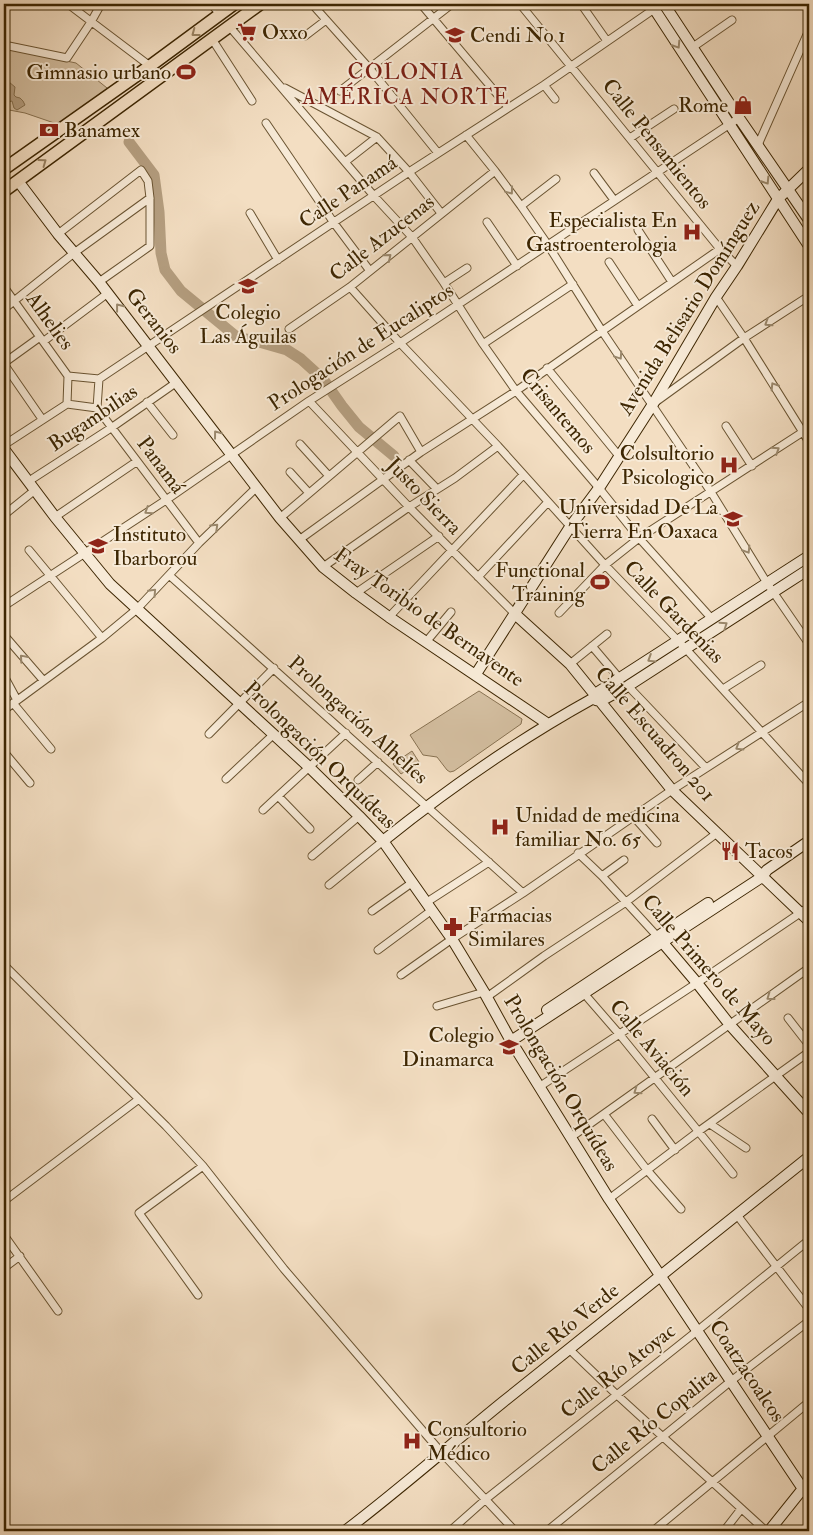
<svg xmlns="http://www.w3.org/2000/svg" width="813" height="1535" font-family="'IM FELL Double Pica',serif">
  <rect width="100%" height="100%" fill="#f3dec2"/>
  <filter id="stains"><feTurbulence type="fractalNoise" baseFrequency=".004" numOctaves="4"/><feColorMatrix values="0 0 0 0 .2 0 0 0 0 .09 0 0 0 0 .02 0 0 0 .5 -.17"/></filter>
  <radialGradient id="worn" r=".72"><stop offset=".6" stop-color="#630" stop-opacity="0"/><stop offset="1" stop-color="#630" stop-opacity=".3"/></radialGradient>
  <path fill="#d4bfa1" stroke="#887252" d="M4,48L76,63L112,92L63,126L25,113L4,109Z
    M479,691L522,719L521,724L454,771L450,772L447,770L437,757L423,755L410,735Z
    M412,751L419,762L401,774L393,764Z"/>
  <path fill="#b59f81" stroke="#856f4e" d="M6,81L9,82L15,87L14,95L16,97L20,98L23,101L25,105L17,110L14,108L12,101L4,103V83Z"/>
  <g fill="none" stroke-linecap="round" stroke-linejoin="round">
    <path stroke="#b59f81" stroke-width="11" d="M129,142L154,175L159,212L161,253L165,270L181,291L238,338L252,340L287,350L301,359L323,379L342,406L359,427L394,456"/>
    <g stroke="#6a5432" stroke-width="9">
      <path id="street" d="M68,4L150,66
        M124,4L125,5
        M211,4L220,14
        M312,4L370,69L438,153
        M421,4L508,107
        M520,4L720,249L737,266
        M581,4L607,41
        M4,7L6,4
        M229,26L374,196L412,237L444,283L483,344L516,391L599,488L639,538L712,619
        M305,36L326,20
        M212,39L252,101
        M4,45L67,58L91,22L101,4
        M693,47L732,20
        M544,85L555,99
        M285,88L377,137L409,172L441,213
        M340,91L452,4
        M266,123L334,223L370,271
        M466,135L495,171
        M630,138L674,109
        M758,145L809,30
        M345,162L377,137
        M594,173L614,200
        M521,206L556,179
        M250,213L278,260
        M487,222L517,266
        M638,230L672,282
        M58,234L141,170L148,181L150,198V246L99,282
        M609,262L638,306
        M444,283L467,268
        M4,287L68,376
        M350,287L400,343L498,446L605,565L686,649L809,784
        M716,297L744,338L809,442
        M4,309L74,253L150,198
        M289,329L350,287L495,171L521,206L548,245L602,331L711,492L767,583L809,644
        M44,341L108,293
        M483,344L573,284
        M4,363L40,337
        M4,364L42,419
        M547,368L619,456
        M99,379L409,172L544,85L657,7
        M309,401L409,507L515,614
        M657,401L744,338L809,296
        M147,402L173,435
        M67,404L68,376L99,379
        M97,408L199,543
        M726,426L752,466
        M300,444L329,476
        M4,445L67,404L97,408L99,379
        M409,460L437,489
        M290,472L309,493
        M29,481L111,428L177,382
        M4,515L35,490
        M55,517L136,462
        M280,518L400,416L421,452
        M299,540L421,452L516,391L720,249
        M29,550L102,638
        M323,567L409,507L455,478L498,446
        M169,575L523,893
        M478,577L548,502
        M356,593L439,536
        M4,606L166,500L309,401L400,343L739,118
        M559,613L605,565L639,538L809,428
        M389,617L523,475
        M4,635L43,680
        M426,642L451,612
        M592,646L620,679
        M570,664L607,634
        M4,676L17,700
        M628,686L706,768
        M723,689L761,665
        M13,703L51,749
        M4,710L102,638L137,609L199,543L257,487
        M209,734L274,668
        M4,752L30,783
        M226,779L274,734
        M358,780L378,762
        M263,810L278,796
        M633,816L657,843
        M310,829L278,796L346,733
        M578,853L602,876L657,936
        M312,856L359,816
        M602,876L624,860
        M329,885L383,841
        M427,902L489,862
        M372,911L413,882
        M378,950L432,910
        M4,965L166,1126L203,1166L284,1269L441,1452L515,1531
        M401,975L452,939L523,893L672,790L809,702
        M581,990L620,1035L733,1174
        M487,997L544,956L626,902L717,833
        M437,1006L484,992
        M788,1018L809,1045
        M539,1087L697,983L809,907
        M604,1114L647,1170L681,1209
        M652,1119L675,1150
        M710,1124L746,1148
        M570,1138L809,968
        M609,1199L699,1131L809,1052
        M4,1201L139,1099
        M737,1215L809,1309
        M4,1235L58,1311
        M4,1268L20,1256
        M198,1295L139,1213L203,1166
        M569,1349L617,1395L766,1531
        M450,1531L486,1499L697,1331L809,1240
        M547,1531L731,1381L809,1321
        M653,1531L809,1402
        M724,1531L741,1509"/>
    </g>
    <g stroke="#3d2602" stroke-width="12">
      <path id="secondary" d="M651,4L809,246
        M664,4L739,118L809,220
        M18,181L58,234L99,282L280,518L323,567L356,593L389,617L548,724
        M4,449L55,517L110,584L309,767L359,816L383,841L452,939L484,992L511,1041L609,1199L803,1489L809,1496
        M515,614L570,664L672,790L809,921
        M476,674L570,527L599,488L653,404L716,297L737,266L778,199L809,169
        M596,700L601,701L628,686L809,569
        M383,841C449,788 518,740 592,699L595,694L809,556
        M658,937L697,983L730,1025L809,1113
        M547,1010L708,903
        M511,1041L762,877L767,870L809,841
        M345,1531C399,1490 450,1445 503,1402C605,1320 707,1239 809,1157
        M769,1531L809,1481"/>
    </g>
    <g stroke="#3d2602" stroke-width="14">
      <path id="primary" d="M4,169L150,66L234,4
        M4,191L260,4"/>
    </g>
    <use href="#street" stroke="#f7ead7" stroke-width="7"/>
    <use href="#secondary" stroke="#f7ead7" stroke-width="10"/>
    <use href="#primary" stroke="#f3dec2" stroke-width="11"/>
  </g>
  <defs><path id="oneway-chevron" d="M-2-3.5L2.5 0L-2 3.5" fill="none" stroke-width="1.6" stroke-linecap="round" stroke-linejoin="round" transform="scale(1.25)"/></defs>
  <g stroke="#988262">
    <use href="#oneway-chevron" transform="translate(195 33) rotate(143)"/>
    <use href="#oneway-chevron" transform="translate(43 162) rotate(-36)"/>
  </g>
  <g stroke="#9a886c">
    <use href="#oneway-chevron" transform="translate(677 45) rotate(57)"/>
    <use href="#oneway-chevron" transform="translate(766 181) rotate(57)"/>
    <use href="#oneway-chevron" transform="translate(510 191) rotate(53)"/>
    <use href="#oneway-chevron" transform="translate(388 257) rotate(-39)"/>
    <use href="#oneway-chevron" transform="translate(119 307) rotate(-128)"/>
    <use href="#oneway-chevron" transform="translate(768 323) rotate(147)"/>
    <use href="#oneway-chevron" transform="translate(619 356) rotate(56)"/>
    <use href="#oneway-chevron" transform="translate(774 386) rotate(-122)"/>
    <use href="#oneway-chevron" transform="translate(217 434) rotate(-127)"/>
    <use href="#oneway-chevron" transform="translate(776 450) rotate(-33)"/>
    <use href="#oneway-chevron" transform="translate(148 511) rotate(147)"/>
    <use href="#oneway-chevron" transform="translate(215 527) rotate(-44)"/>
    <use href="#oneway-chevron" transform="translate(747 550) rotate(58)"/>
    <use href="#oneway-chevron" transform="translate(153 592) rotate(-47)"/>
    <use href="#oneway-chevron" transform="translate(724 625) rotate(-34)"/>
    <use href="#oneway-chevron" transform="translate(23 658) rotate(-131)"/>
    <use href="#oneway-chevron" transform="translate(651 659) rotate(148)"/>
    <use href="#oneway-chevron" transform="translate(739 747) rotate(148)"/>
    <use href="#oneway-chevron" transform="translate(770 997) rotate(144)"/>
    <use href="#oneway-chevron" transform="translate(637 1091) rotate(145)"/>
  </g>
  <defs>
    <g id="supermarket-bare" transform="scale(1.5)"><path d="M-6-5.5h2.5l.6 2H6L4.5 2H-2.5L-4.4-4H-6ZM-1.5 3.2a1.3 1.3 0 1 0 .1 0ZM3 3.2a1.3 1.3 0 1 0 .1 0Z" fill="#8f2418" stroke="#f7ead7" stroke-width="2.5" paint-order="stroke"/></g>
    <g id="school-bare" transform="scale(1.5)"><path d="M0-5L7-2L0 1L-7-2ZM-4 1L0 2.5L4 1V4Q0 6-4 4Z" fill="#8f2418" stroke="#f7ead7" stroke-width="2.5" paint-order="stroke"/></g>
    <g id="stadium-bare" transform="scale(1.5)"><path d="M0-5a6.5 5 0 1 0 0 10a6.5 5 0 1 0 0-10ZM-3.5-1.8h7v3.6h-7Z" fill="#8f2418" stroke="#f7ead7" stroke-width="2.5" paint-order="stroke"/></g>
    <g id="shop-bare" transform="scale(1.5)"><path d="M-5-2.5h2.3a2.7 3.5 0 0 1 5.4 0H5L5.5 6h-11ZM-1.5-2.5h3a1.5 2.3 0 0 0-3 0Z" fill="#8f2418" stroke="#f7ead7" stroke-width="2.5" paint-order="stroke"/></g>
    <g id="bank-bare" transform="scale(1.5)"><path d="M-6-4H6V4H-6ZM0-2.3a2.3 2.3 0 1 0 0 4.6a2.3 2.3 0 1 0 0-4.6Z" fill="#8f2418" stroke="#f7ead7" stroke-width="2.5" paint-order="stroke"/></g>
    <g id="hospital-bare" transform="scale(1.5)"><path d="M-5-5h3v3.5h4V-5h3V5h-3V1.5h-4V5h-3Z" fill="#8f2418" stroke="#f7ead7" stroke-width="2.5" paint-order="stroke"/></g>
    <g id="university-bare" transform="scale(1.5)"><path d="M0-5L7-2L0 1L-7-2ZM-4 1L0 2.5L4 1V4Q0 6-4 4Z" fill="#8f2418" stroke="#f7ead7" stroke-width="2.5" paint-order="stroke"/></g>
    <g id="restaurant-bare" transform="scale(1.5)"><path d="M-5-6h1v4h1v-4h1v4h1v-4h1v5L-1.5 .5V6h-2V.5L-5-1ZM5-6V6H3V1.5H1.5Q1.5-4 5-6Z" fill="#8f2418" stroke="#f7ead7" stroke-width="2.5" paint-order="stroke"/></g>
    <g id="pharmacy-bare" transform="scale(1.5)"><path d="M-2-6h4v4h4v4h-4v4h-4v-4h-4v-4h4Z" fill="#8f2418" stroke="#f7ead7" stroke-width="2.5" paint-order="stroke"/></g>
  </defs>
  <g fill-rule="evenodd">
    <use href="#supermarket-bare" x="247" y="32"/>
    <use href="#school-bare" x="455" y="35"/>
    <use href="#stadium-bare" x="186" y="72"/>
    <use href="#shop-bare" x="743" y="105"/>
    <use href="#bank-bare" x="49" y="130"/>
    <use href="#hospital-bare" x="692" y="232"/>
    <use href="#school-bare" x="248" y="286"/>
    <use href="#hospital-bare" x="729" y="465"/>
    <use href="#university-bare" x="733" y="519"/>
    <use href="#university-bare" x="98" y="546"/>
    <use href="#stadium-bare" x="600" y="582"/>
    <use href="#hospital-bare" x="500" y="827"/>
    <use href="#restaurant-bare" x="730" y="851"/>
    <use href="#pharmacy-bare" x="453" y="927"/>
    <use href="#school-bare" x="509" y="1047"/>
    <use href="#hospital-bare" x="412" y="1441"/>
  </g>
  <g text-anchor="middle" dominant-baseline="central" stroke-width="4" stroke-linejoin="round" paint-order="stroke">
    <g font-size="21" fill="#3d2602" stroke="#f7ead7" text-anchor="start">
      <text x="262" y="32">Oxxo</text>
      <text x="470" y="35">Cendi No 1</text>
      <text x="171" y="72" text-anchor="end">Gimnasio urbano</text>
      <text x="728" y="105" text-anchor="end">Rome</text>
      <text x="64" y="130">Banamex</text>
      <text x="677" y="220" text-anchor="end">Especialista En<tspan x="677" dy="24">Gastroenterologia</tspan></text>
      <text x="248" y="312" text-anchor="middle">Colegio<tspan x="248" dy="24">Las Águilas</tspan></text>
      <text x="714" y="453" text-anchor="end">Colsultorio<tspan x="714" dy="24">Psicologico</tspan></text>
      <text x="718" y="507" text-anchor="end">Universidad De La<tspan x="718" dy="24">Tierra En Oaxaca</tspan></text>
      <text x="113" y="534">Instituto<tspan x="113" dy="24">Ibarborou</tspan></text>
      <text x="585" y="570" text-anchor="end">Functional<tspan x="585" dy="24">Training</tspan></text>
      <text x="515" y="815">Unidad de medicina<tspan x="515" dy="24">familiar No. 65</tspan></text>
      <text x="745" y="851">Tacos</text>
      <text x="468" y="915">Farmacias<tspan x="468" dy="24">Similares</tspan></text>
      <text x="494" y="1035" text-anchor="end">Colegio<tspan x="494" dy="24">Dinamarca</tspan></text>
      <text x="427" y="1429">Consultorio<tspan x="427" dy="24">Médico</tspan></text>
    </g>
    <g font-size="21" fill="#3d2602" stroke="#f7ead7">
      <text transform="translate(657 144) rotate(51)">Calle Pensamientos</text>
      <text transform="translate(348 192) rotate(-34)">Calle Panamá</text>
      <text transform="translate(382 238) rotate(-38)">Calle Azucenas</text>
      <text transform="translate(689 308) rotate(-58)">Avenida Belisario Domínguez</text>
      <text transform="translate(50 321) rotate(54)">Alhelies</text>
      <text transform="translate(154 321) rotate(52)">Geranios</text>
      <text transform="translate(361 347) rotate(-33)">Prologación de Eucaliptos</text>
      <text transform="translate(558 411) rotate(50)">Crisantemos</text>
      <text transform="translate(93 418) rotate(-34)">Bugambilias</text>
      <text transform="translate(161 465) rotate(53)">Panamá</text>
      <text transform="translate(424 496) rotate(46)">Justo Sierra</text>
      <text transform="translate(674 612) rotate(46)">Calle Gardenias</text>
      <text transform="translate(429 617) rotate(35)">Fray Toribio de Bernavente</text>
      <text transform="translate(358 720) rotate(42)">Prolongación Alhelíes</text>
      <text transform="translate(655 734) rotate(49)">Calle Escuadron 201</text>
      <text transform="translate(320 755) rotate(44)">Prolongación Orquídeas</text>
      <text transform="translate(709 970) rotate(49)">Calle Primero de Mayo</text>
      <text transform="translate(652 1048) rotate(50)">Calle Aviación</text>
      <text transform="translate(561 1083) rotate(59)">Prolongación Orquídeas</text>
      <text transform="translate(565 1329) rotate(-39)">Calle Río Verde</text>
      <text transform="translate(618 1371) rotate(-38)">Calle Río Atoyac</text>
      <text transform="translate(747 1371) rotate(56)">Coatzacoalcos</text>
      <text transform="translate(654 1421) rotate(-39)">Calle Río Copalita</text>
    </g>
    <g font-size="22" letter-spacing="1" fill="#7a1f14" stroke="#f7ead7">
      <text x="406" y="72">COLONIA<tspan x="406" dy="25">AMÉRICA NORTE</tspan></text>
    </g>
  </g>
  <rect width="813" height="1535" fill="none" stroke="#f3dec2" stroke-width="20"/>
  <rect x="5" y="5" width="803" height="1525" fill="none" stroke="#3d2602" stroke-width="2.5"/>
  <rect x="10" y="10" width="793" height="1515" fill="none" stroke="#3d2602"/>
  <rect width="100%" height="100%" filter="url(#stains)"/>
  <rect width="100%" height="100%" fill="url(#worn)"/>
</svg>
